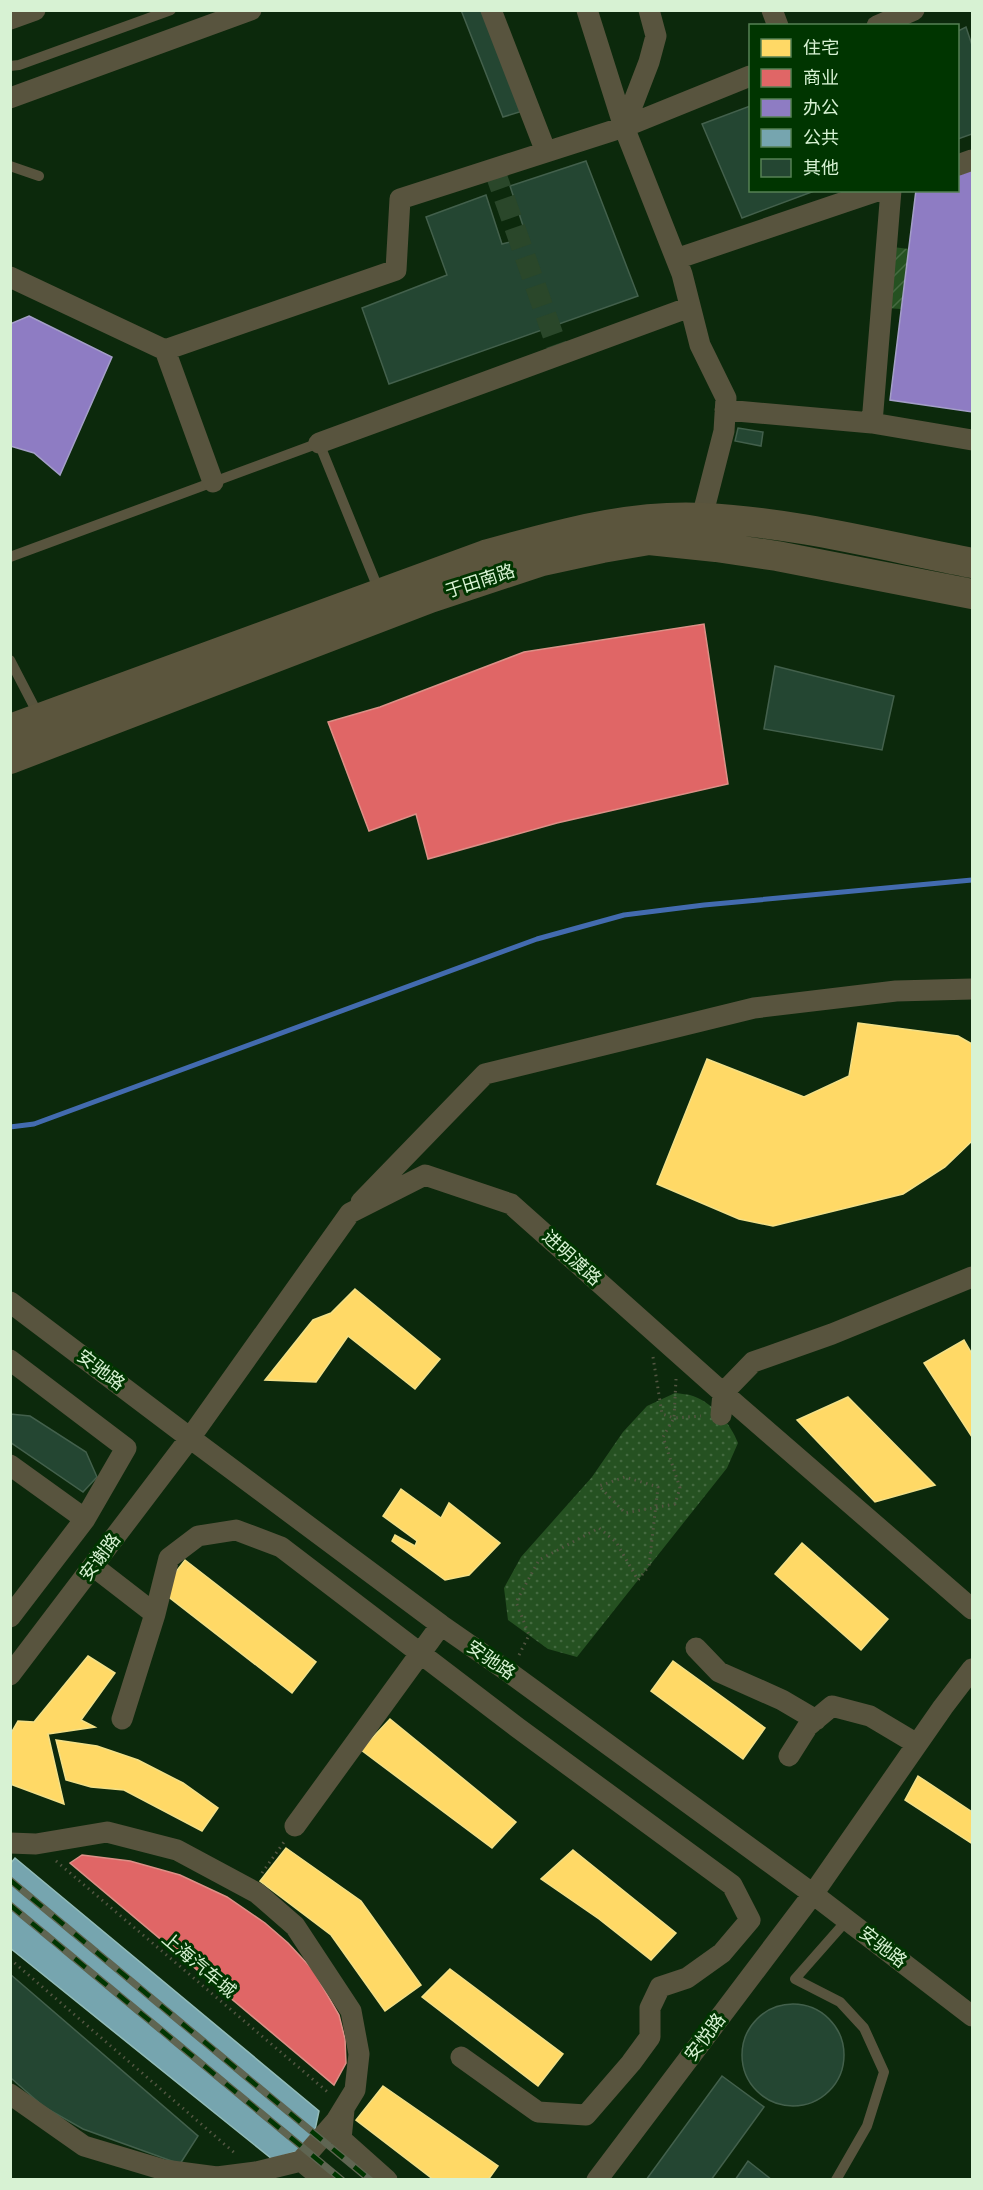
<svg xmlns="http://www.w3.org/2000/svg" width="983" height="2190" font-family="'Zilla Slab','Noto Sans SC',serif">
  <defs>
    <pattern id="park-dots" width="8" height="8" patternUnits="userSpaceOnUse" patternTransform="scale(1.5)"><rect width="8" height="8" fill="#255121"/><path d="M2 2h.1M6 6h.1" fill="none" stroke="#446a40" stroke-width="1.8" stroke-linecap="round"/></pattern>
    <pattern id="garden-furrows" width="10" height="10" patternUnits="userSpaceOnUse" patternTransform="scale(1.5)"><rect width="10" height="10" fill="#255121"/><path d="M-1 1l2-2M0 10L10 0M9 11l2-2" fill="none" stroke="#446a40"/></pattern>
  </defs>
  <rect width="100%" height="100%" fill="#0c290c"/>
  <path fill="url(#park-dots)" d="M675,1393C681,1394 688,1394 693,1396C713,1403 731,1424 738,1443L727,1468L577,1657L548,1649L508,1620L504,1588L521,1557L592,1477L623,1432L647,1406Z"/>
  <path fill="url(#garden-furrows)" d="M893,247L909,249L901,309L886,308Z"/>
  <path fill="#ffd966" stroke="#f3e087" stroke-width="1.5" d="M858,1023L958,1036L972,1044V1141L945,1167L903,1194L773,1226L739,1219L657,1184L707,1059L804,1097L849,1076Z
    M355,1289L440,1359L415,1389L348,1336L316,1382L265,1380L313,1320L331,1313Z
    M964,1340L972,1354V1437L924,1363Z
    M848,1397L935,1485L875,1502L797,1420Z
    M401,1489L441,1518L449,1503L500,1543L469,1575L445,1580L392,1541L395,1535L415,1546L417,1541L383,1516Z
    M802,1543L888,1619L861,1650L775,1574Z
    M185,1560L316,1662L292,1693L161,1591Z
    M88,1656L115,1673L81,1720L95,1727L48,1734L64,1804L10,1784V1735L18,1721L34,1722Z
    M673,1661L765,1728L743,1759L651,1691Z
    M390,1719L516,1822L492,1848L361,1750Z
    M56,1740L97,1746L138,1760L183,1783L218,1808L202,1831L124,1790L91,1787L66,1780Z
    M918,1776L972,1812L971,1843L905,1800Z
    M286,1848L361,1901L421,1985L385,2011L331,1935L260,1881Z
    M573,1850L676,1933L651,1960L599,1919L541,1879Z
    M450,1969L563,2054L538,2086L422,1997Z
    M383,2086L498,2166L488,2180H434L356,2120Z"/>
  <path fill="#e06666" stroke="#dd9087" stroke-width="1.5" d="M704,624L728,784L557,823L428,859L416,814L369,831L328,722L380,707L524,652Z
    M82,1855L130,1861L180,1875L227,1897L265,1923L288,1943L313,1970L339,2015L345,2039L346,2063L334,2085L70,1863Z"/>
  <path fill="#8e7cc3" stroke="#a49fc8" stroke-width="1.5" d="M972,170V412L890,400L916,190H958V175Z
    M29,316L112,357L60,475L34,453L10,446V324Z"/>
  <path fill="#76a5af" stroke="#93bcba" stroke-width="1.5" d="M15,1858L319,2111L315,2130L298,2151L272,2159L10,1948V1864Z"/>
  <g fill="none" stroke-linecap="round" stroke-linejoin="round">
    <path stroke="#436baf" stroke-width="5" d="M10,1127L34,1124L537,939L624,915L704,905L972,880"/>
  </g>
  <path fill="#244632" stroke="#43604c" stroke-width="1.5" d="M461,10H491L529,109L503,117Z
    M966,27L972,45V134L958,139V31Z
    M750,106V190H817L742,218L702,124Z
    M586,161L638,296L389,384L362,308L447,275L426,217L486,195L502,244L527,238L510,186Z
    M738,428L763,432L761,446L735,441Z
    M775,666L894,696L882,750L764,729Z
    M10,1414L30,1416L86,1452L97,1477L83,1492L10,1442Z
    M10,1974L198,2136L180,2164L83,2129L44,2107L12,2079L10,2077Z
    M742 2055a51 51 0 1 1 102 0a51 51 0 1 1-102 0Z
    M722,2076L764,2107L711,2180H646Z
    M748,2161L772,2180H735Z"/>
  <g fill="none" stroke-linecap="round" stroke-linejoin="round">
    <path stroke="#2a472a" stroke-width="21" stroke-dasharray="21 10" stroke-linecap="butt" d="M494,169L560,355"/>
    <path stroke="#535642" stroke-width="3" stroke-dasharray="1.5 4.5" stroke-linecap="butt" d="M653,1357L662,1414L674,1418L676,1379
      M519,1655L529,1635L516,1602L539,1560L599,1528L616,1542L638,1580L649,1566L658,1487L625,1477L599,1486L625,1513L675,1504L680,1488L663,1437L674,1418L701,1416
      M56,1861L330,2094
      M262,1873L284,1842
      M10,1959L237,2155"/>
    <path stroke="#58543e" stroke-width="10" d="M10,66L19,65L171,10
      M10,166L39,176
      M10,557L319,443L380,593
      M10,660L39,716
      M836,2180L867,2126L884,2072L864,2028L840,2002L795,1979L847,1920"/>
    <path stroke="#58543e" stroke-width="21" d="M491,10L546,152
      M587,10L624,127
      M772,10L778,26
      M10,19L35,10
      M877,26L914,10
      M10,98L251,10
      M624,127L750,76
      M624,127L649,62L656,36L649,10
      M958,165L972,160
      M676,259L880,190
      M10,277L165,350L213,482
      M165,350L396,270L400,199L624,127L682,274L700,345L726,398L724,431L702,517
      M725,410L872,423L891,190
      M872,423L972,440
      M319,443L690,307
      M361,1202L485,1074L754,1008L896,991L972,989
      M10,1302L190,1438L441,1625L510,1673L813,1894L972,2016
      M10,1360L126,1448L85,1519
      M721,1415L723,1393L753,1362L832,1334L972,1277
      M10,1465L85,1519L10,1617
      M93,1566L155,1614
      M696,1648L719,1672L782,1700L816,1720
      M10,1675L190,1438L350,1213L425,1175L511,1204L723,1393L972,1609
      M122,1719L155,1614L169,1558L198,1536L236,1530L281,1547L518,1728L732,1885L750,1920L722,1953L687,1978L660,1987L650,2008V2037L631,2063L586,2115L538,2112L461,2057
      M789,1756L808,1726L832,1706L870,1716L917,1744
      M295,1826L441,1625
      M10,1843L36,1844L107,1832L177,1850L257,1893L295,1926L351,2011L359,2054L355,2090L336,2121L301,2161L256,2172L217,2177L164,2170L84,2146L10,2094
      M344,2110L341,2139L387,2180
      M301,2161L324,2180
      M597,2180L813,1894L943,1707L972,1669"/>
    <path stroke="#5b553d" stroke-width="30" d="M10,729L485,555C556,535 629,514 704,518C794,522 884,546 972,563
      M10,759L430,598L542,561L602,548L649,540L716,547L777,556L972,594"/>
    <g stroke="#5f6552" stroke-width="7">
      <path id="rail" d="M10,1880L370,2180
        M10,1905L342,2180"/>
    </g>
    <use href="#rail" stroke="#003500" stroke-width="4.5" stroke-dasharray="14" stroke-linecap="butt"/>
  </g>
  <g text-anchor="middle" dominant-baseline="central" stroke-width="6" stroke-linejoin="round" paint-order="stroke">
    <g font-size="18" fill="#d7f2d3" stroke="#003500">
      <text transform="translate(480 581) rotate(-18)">于田南路</text>
      <text transform="translate(572 1258) rotate(42)">进明渡路</text>
      <text transform="translate(101 1370) rotate(37)">安驰路</text>
      <text transform="translate(100 1557) rotate(-53)">安谢路</text>
      <text transform="translate(491 1660) rotate(35)">安驰路</text>
      <text transform="translate(883 1947) rotate(38)">安驰路</text>
      <text transform="translate(199 1965) rotate(40)">上海汽车城</text>
      <text transform="translate(705 2037) rotate(-53)">安悦路</text>
    </g>
  </g>
  <rect width="983" height="2190" fill="none" stroke="#d7f2d3" stroke-width="24"/>
  <rect x="749" y="24" width="210" height="168" fill="#003500" stroke="#568154" stroke-width="1.5"/>
  <rect x="761" y="39" width="30" height="18" fill="#ffd966" stroke="#568154" stroke-width="1.5"/>
  <text x="803" y="54" font-size="18" fill="#d7f2d3">住宅</text>
  <rect x="761" y="69" width="30" height="18" fill="#e06666" stroke="#568154" stroke-width="1.5"/>
  <text x="803" y="84" font-size="18" fill="#d7f2d3">商业</text>
  <rect x="761" y="99" width="30" height="18" fill="#8e7cc3" stroke="#568154" stroke-width="1.5"/>
  <text x="803" y="114" font-size="18" fill="#d7f2d3">办公</text>
  <rect x="761" y="129" width="30" height="18" fill="#76a5af" stroke="#568154" stroke-width="1.5"/>
  <text x="803" y="144" font-size="18" fill="#d7f2d3">公共</text>
  <rect x="761" y="159" width="30" height="18" fill="#244632" stroke="#568154" stroke-width="1.5"/>
  <text x="803" y="174" font-size="18" fill="#d7f2d3">其他</text>
</svg>
